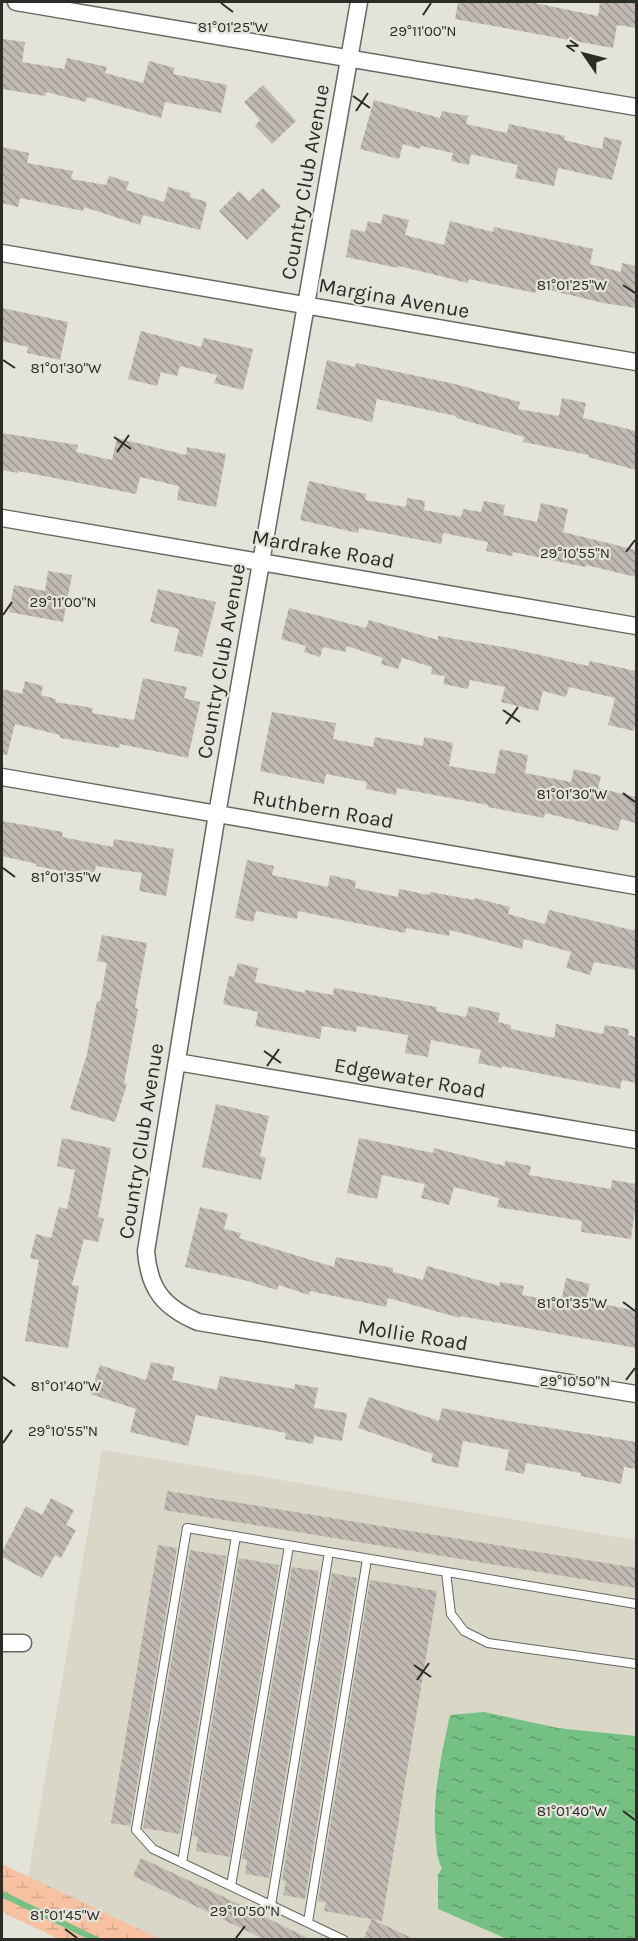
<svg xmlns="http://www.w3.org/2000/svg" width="638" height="1941" font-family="Karla,sans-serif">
  <defs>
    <pattern id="wetland-marsh" width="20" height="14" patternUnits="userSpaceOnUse" patternTransform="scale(1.5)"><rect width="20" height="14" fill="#f8c2a2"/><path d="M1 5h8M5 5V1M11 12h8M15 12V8" fill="none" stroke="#d5a78c"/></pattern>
    <pattern id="water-ripples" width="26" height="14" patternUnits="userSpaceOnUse" patternTransform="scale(1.5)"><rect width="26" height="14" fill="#75c183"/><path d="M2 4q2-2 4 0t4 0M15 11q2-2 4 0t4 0" fill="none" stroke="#609d6b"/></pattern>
    <pattern id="building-back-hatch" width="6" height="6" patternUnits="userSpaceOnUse" patternTransform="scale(1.5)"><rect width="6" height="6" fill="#c0bab3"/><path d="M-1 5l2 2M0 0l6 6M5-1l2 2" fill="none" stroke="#9c9792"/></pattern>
  </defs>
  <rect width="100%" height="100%" fill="#e4e3da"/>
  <path fill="#d9d7c7" d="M102,1450L636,1540V1736L450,1716L438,1771L433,1815L442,1868L438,1909L507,1939H160L28,1877Z"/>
  <path fill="url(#wetland-marsh)" d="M2,1864L160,1939H59L2,1912Z"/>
  <path fill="url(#water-ripples)" d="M484,1712L558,1728L636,1736V1939H507L438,1909V1875L442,1868C437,1860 437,1851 436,1841C431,1798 441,1758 450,1715Z"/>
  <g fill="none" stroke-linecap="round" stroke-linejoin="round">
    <path stroke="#75c183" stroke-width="6" d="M2,1894L97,1940"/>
  </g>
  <path fill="url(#building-back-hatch)" d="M458,2H530L598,16L600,2H636V28L617,25L613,48L455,19Z
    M3,39L25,42L22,62L64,69L67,58L107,67L105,73L143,83L149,61L175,68L173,74L227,85L221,113L165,102L161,118L87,97L86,102L46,92L45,96L2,89Z
    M263,85L296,121L272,144L255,126L260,120L244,102Z
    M374,100L440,118L442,111L468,116L466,124L507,133L509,124L565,136L564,140L602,149L604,137L622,141L612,180L558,168L554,186L515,178L518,165L471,154L469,165L451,161L453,153L421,146L420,149L403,144L399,159L360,149Z
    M2,147L29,153L27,163L73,171L71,179L106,185L109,176L129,182L126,190L164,202L168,187L191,193L190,197L207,202L200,230L143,215L140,225L84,207L83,211L20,198L18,207L2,203Z
    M263,188L281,206L247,240L219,211L239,191L249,201Z
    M383,214L409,220L405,235L444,245L450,221L493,232L494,227L593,249L590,264L621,272L622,263L636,266V308L603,303L537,287L535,293L469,279L468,283L399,266L398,268L346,257L351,229L365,232L368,221L381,224Z
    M2,308L68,322L60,360L27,353L28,347L2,341Z
    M141,331L201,347L204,338L253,349L243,390L214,383L217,375L180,366L177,376L161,372L157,386L128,379Z
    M327,360L355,367L356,363L455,384L520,402L518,409L559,416L562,398L586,403L583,418L636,431V470L588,457L589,455L523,442L524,437L456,418V416L377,399L372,422L316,409Z
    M2,433L78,445L76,452L112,460L117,438L186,455L187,447L226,454L216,507L177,500L179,486L140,477L136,494L18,471V473L2,470Z
    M309,481L366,494L365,500L406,507L407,498L425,501L424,510L461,517L463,509L481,512L484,501L505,505L503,515L537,522L541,503L568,509L563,532L636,550V577L586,565L585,567L513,552L512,556L486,551L488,542L443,533L441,544L359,528L358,533L300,520Z
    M48,571L72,575L63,622L9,612L14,585L45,591Z
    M158,589L216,602L202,657L174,651L179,629L150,622Z
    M289,608L366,628L369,620L438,640V636L514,649L588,666L590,661L636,671V719L634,731L608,725L615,698L569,687L566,697L543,691L538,711L501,702L505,687L470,680L468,689L443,684L445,676L431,674L432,667L402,658L398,669L381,664L383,658L347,646L345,652L323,647L320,657L304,652L306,646L281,639Z
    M143,678L187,687L184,698L200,702L188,758L120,744L119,748L60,738V735L15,724L7,755L2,754V689L22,694L25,681L43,686L41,695L56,699L55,702L93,708L92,713L134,720Z
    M272,712L336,723L333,739L373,747L375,737L423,746L424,737L453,743L449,766L495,774L500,749L528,755L525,773L571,782L574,769L601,776L598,788L636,797V823L621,819L618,831L545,813L544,818L488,807V805L397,788L396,795L366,789L367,782L326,774L324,784L260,771Z
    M2,821L63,832L62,837L113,847L114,839L174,849L166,896L139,891L142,873L96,866L93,877L36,866L37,864L2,856Z
    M247,860L274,866L272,875L328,887L330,875L356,881L355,888L398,897L399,889L429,895L430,892L474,900L475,898L510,907L508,914L545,924L549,910L636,931V970L594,962L590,975L566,968L571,952L524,939L522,949L450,930L449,936L406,928L405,933L298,911L297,919L256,911L253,922L235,918Z
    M102,935L147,943L135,1008L138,1009L124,1083L127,1084L115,1122L70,1109L87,1054L97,1001L100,1002L107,963L97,961Z
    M238,963L258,968L255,982L305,993V990L333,995L334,988L437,1007L436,1011L466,1017L469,1006L500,1013L498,1022L511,1025V1029L554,1038L556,1024L603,1034L605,1025L629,1029L628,1035L636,1037V1083L622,1080L620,1089L502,1066V1068L478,1063L481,1050L431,1040L428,1057L405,1053L408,1035L357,1026L356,1032L322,1026L320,1039L255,1026L258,1012L223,1004L229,976L234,977Z
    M216,1104L269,1116L260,1156L266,1158L261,1180L202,1167Z
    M62,1138L111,1148L98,1217L104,1219L98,1242L84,1239L72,1285L79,1286L68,1348L25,1341L39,1260L30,1258L36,1234L51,1238L59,1207L67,1209L75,1170L57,1166Z
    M359,1138L433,1153L434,1148L505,1166V1161L531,1166L529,1175L564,1181L611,1189L612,1180L636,1184V1202L631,1239L581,1232L582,1221L497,1207L499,1198L454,1187L449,1205L421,1198L425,1184L382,1175L377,1199L347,1193Z
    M200,1207L228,1214L224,1229L241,1233L239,1238L334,1267L336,1257L393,1268V1272L423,1280L427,1266L500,1286V1282L524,1286L522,1295L561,1302L566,1278L590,1284L586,1300L636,1311V1348L460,1316V1318L388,1298L386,1307L310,1291L309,1295L279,1285L277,1290L244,1280L185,1267Z
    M151,1362L175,1367L172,1380L217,1390L220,1376L294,1389L295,1384L318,1388L314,1408L347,1413L342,1441L314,1436L313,1444L285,1439L286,1433L196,1415L188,1446L130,1432L136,1409L90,1394L100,1365L146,1380Z
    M369,1397L439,1421L442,1408L514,1422L636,1442V1469L624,1467L621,1484L580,1476L581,1473L526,1463L524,1474L505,1470L509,1450L463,1441L458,1468L431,1462L433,1454L358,1428Z
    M167,1491L636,1568V1588L164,1510Z
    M51,1498L74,1510L66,1525L76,1530L61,1558L55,1555L42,1578L2,1557V1552L26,1506L42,1515Z
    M158,1545L177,1548L130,1826L111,1823Z
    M190,1550L226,1556L180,1834L143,1828Z
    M239,1558L279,1565L230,1857L196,1851L198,1837L193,1836Z
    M292,1567L319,1571L269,1878L245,1874L247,1860L242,1859Z
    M332,1573L357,1578L305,1899L283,1895L286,1881L282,1880Z
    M370,1580L437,1591L382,1921L324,1911L326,1902L318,1901Z
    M141,1858L224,1897L312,1940H266L133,1876Z
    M372,1919L416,1940H363Z"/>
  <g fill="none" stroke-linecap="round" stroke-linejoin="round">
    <g stroke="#67665f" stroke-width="10">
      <path id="service" d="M446,1572L451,1614L464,1631L488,1643L636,1664
        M182,1863L236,1536
        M231,1886L289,1546
        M271,1905L329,1552
        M308,1922L367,1559
        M344,1940L153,1849L136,1830L187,1528L636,1604"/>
    </g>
    <g stroke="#67665f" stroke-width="19">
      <path id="minor" d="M16,2L636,107
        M359,2L217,814L146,1251C149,1289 163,1307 198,1322L636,1394
        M2,253L636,362
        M2,518L636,626
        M2,777L636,886
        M177,1062L636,1140
        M2,1643H23"/>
    </g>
    <use href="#service" stroke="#fff" stroke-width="8"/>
    <use href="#minor" stroke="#fff" stroke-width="16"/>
  </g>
  <path fill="none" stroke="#2b2b28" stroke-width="2" d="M221,3L233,12M423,15L431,3M353,96L370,108M356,111L368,93M623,285L635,293M3,360L15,368M114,437L131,449M117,452L129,435M626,552L635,540M3,615L12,602M503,710L520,722M506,724L518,707M623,793L635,802M3,868L15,877M264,1051L281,1063M267,1066L279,1049M623,1302L635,1311M3,1377L15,1386M626,1380L635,1368M3,1443L12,1430M414,1665L431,1677M417,1680L429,1663M623,1811L635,1820M65,1929L77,1938M236,1938L245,1926"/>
  <g text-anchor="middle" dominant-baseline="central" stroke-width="4.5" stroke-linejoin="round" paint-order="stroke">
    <g font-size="21" fill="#2b2b28" stroke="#e4e3da">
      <text transform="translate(305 182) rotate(-80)">Country Club Avenue</text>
      <text transform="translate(394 298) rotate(10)">Margina Avenue</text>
      <text transform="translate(323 549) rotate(10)">Mardrake Road</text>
      <text transform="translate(221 661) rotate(-80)">Country Club Avenue</text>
      <text transform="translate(323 809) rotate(10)">Ruthbern Road</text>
      <text transform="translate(410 1078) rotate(10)">Edgewater Road</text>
      <text transform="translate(141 1141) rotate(-81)">Country Club Avenue</text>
      <text transform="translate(413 1335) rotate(9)">Mollie Road</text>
    </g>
  </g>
  <g font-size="15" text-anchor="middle" fill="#2b2b28" stroke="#e4e3da" stroke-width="4.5" stroke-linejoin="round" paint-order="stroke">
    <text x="233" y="32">81°01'25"W</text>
    <text x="423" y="36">29°11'00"N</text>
    <text x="572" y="290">81°01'25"W</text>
    <text x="66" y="373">81°01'30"W</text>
    <text x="575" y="558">29°10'55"N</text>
    <text x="63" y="607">29°11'00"N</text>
    <text x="572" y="799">81°01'30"W</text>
    <text x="66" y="882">81°01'35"W</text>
    <text x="572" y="1308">81°01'35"W</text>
    <text x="575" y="1386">29°10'50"N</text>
    <text x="66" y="1391">81°01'40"W</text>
    <text x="63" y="1436">29°10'55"N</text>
    <text x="572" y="1816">81°01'40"W</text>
    <text x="245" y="1916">29°10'50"N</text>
    <text x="65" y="1920">81°01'45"W</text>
  </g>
  <rect width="638" height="1941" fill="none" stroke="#2b2b28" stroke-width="6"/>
  <g transform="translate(584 54) rotate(305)" stroke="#e4e3da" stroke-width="4.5" paint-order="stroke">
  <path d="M0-4.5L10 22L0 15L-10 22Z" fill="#2b2b28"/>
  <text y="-9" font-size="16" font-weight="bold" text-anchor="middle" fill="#2b2b28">N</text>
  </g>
</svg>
